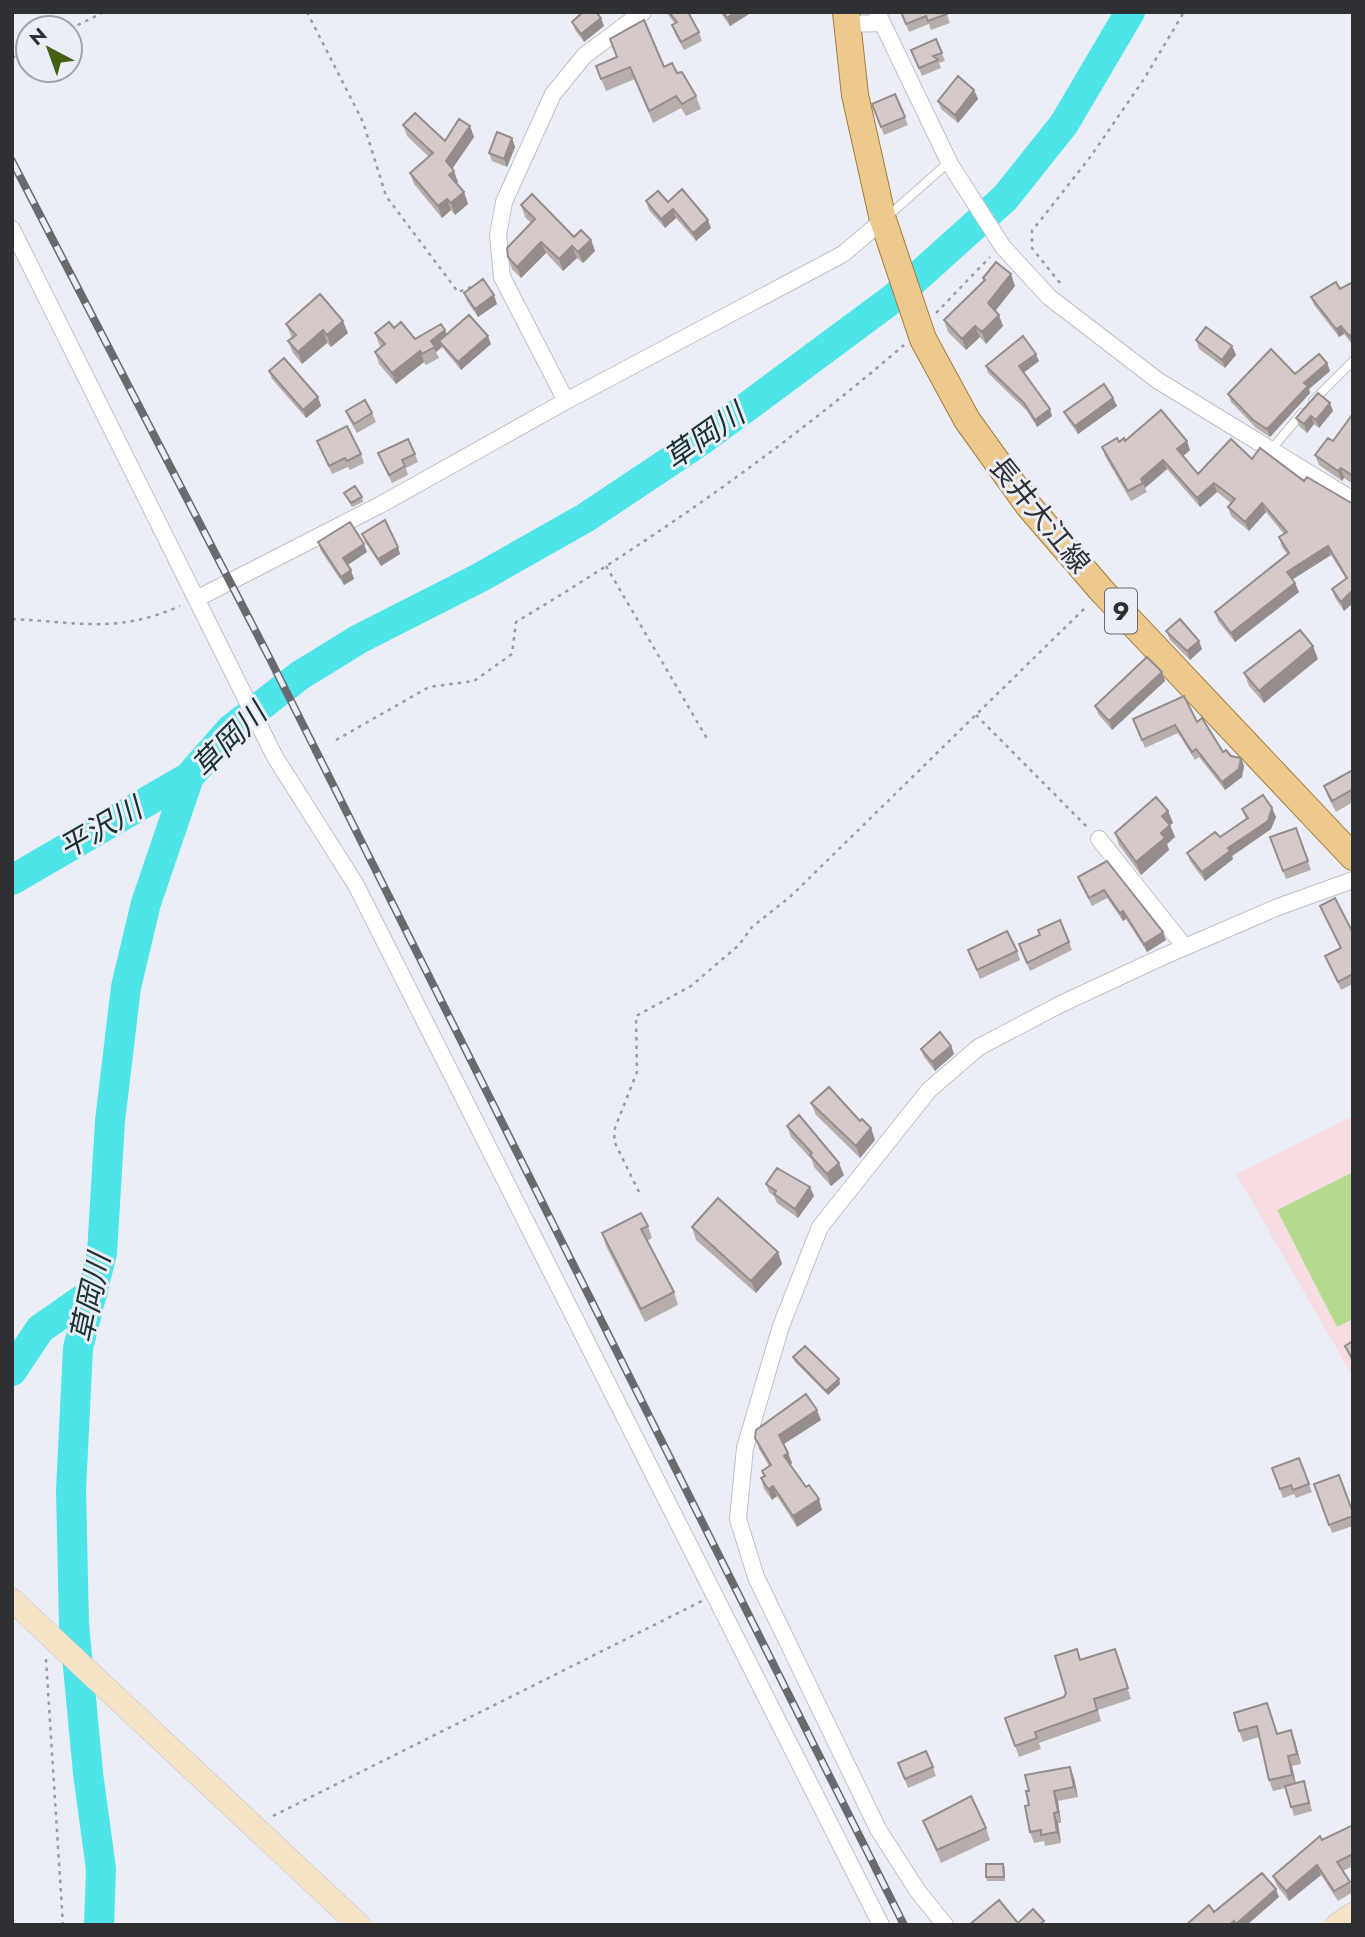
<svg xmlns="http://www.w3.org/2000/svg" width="1365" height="1937" font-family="Jost,'Noto Sans JP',sans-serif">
  <rect width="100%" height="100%" fill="#ebeef7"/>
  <path fill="#f7dde2" d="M1353,1116V1377L1236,1174Z"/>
  <path fill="#b4db8d" d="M1353,1172V1319L1337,1327L1277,1210Z"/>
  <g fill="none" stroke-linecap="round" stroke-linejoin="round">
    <path stroke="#4de5e9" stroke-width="30" d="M12,880L189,777
      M12,1371L40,1329L93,1292
      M99,1925L101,1869L88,1773L74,1624L71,1490L78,1348L102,1253L110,1121L126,987L146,903L189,777L230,730L299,676L359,639L479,578L585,518L702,440L895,297L1005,198L1064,124L1130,12"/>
    <g stroke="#bdc0c9" stroke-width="10">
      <path id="lane" d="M888,216L949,162
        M1313,401L1353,361
        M1270,451L1302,413"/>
    </g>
    <g stroke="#bdc0c9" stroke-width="18">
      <path id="street" d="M877,12L950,164L1003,247L1049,297L1157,380L1353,500
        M847,24L882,23
        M12,229L275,757L356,885L881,1925
        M566,401L502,277L498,235L504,202L553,94L585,55L643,12
        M198,598L380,505L566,401L843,254L883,220
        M1099,839L1185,947
        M945,1925L917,1890L878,1829L756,1577L738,1519L745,1448L781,1326L820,1227L929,1090L979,1047L1061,1004L1162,957L1278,907L1353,880"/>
    </g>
    <g stroke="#bdc0c9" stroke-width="24">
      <path id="secondary" d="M12,1600L359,1925
        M1337,1925L1353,1914"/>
    </g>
    <g stroke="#a37c3e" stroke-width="28">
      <path id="primary" d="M846,12L855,95L883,220L923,339L967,420L1028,505L1102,591L1353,857"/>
    </g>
    <path stroke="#9b9da4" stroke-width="2.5" stroke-dasharray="3.5 5" stroke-linecap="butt" d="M307,12L363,122L386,196L458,292L472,287
      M70,29L104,12
      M12,58L28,50
      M1060,283L1032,248V231L1091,156L1144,79L1184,12
      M936,313L990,257
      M606,566L709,742
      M12,619C78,622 117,634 180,606
      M976,715L1087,827
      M336,740L429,687L474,681L512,654L516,622C653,540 783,449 904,345
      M639,1192L614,1141L615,1128L637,1072L636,1016L691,986L739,945L752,927L791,896L1087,606
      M46,1659L63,1925
      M273,1816L702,1601"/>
    <use href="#lane" stroke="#fff" stroke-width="8"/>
    <use href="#street" stroke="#fff" stroke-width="16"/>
    <use href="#secondary" stroke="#f6e4c7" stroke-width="23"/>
    <use href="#primary" stroke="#edc98e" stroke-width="26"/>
    <g stroke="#686a6f" stroke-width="8">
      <path id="rail" d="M12,161L271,661L904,1925"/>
    </g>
    <use href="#rail" stroke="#ebeef7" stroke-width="5" stroke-dasharray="16" stroke-linecap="butt"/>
  </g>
  <path fill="#b7aeab" d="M666,12H688L699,32L702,41L684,50L675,34L672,25L675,24Z
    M720,12H748L749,14L730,26Z
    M901,12H946L950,23L931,30L929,24L909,32Z
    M601,18L604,26L584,42L575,30L572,22Z
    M610,39L677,73L696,96L701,109L686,116L681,108L653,123L635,79L606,91L596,66L617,58Z
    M936,39L945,61L939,63L941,68L922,76L914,58Z
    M974,90L978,99L958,123L941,109L938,101Z
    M895,94L908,125L884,135L872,104Z
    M403,125L445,141L474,137L452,169L458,182L456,183L464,192L468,204L455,215L451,210L442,218L414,184L410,173L429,157L407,136Z
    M512,138L515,147L507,167L492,161L489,153Z
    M646,201L668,202L711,228L696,241L676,218L665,228L649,210Z
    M521,205L574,237L591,240L595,251L583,263L577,258L563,271L546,253L521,278L512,269L508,257L531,223L525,217Z
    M983,278L1015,286L995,311L1003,326L986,344L980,337L966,350L948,332L944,320L984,281Z
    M1336,282L1352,344L1344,334L1339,337L1314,305L1311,297Z
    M464,293L497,304L478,317L467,301Z
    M286,324L348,333L331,347L327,343L302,364L293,353L288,341L292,338Z
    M394,328L415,339L447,334L491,344L461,370L442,347L436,352L439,358L426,365L424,362L396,384L379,364L375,352L381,347L379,344L375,333Z
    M1196,340L1232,346L1236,355L1225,368L1199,349Z
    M1039,361L1023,373L1052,416L1037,427L1027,411L988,373L986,366Z
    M1327,363L1330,371L1309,389L1310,393L1270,437L1256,428L1231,402L1228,394Z
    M269,371L318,397L321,406L306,418L272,379Z
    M1113,398L1117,406L1078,434L1068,420L1064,412Z
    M346,411L372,413L376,422L357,433L349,419Z
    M1333,411L1319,428L1314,424L1307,433L1299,426L1296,418Z
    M1353,415V484L1344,478L1342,481L1319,465L1315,455L1333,441Z
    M317,441L361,454L364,463L350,470L348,467L332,474Z
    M1125,441L1190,450L1183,456L1198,474L1252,459L1353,504V603L1344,611L1335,598L1332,589L1346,579L1331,555L1293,579L1295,583L1299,592L1235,642L1218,621L1215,612L1288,555L1282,547L1279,537L1284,534L1266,512L1249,531L1231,516L1228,507L1231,503L1217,492L1200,507L1167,469L1145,488L1147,492L1131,501L1105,456L1102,447L1119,442Z
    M378,453L415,454L418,462L406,468L408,475L392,483Z
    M344,493L362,497L363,502L352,507Z
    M362,534L398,547L400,554L381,566L365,542Z
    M318,542L367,552L348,565L354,579L344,585L321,551Z
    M1166,631L1202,649L1190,660L1170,640Z
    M1318,659L1264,703L1249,686L1244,673Z
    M1162,672L1165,681L1112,730L1098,714L1095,706Z
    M1133,719L1197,722L1223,752L1231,756L1241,758L1244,766L1242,777L1225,790L1199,757L1195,760L1178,733L1145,748Z
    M1353,770V802L1336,812L1328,797L1324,786Z
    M1272,808L1276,817L1271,829L1232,856L1233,859L1205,881L1190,861L1187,853L1220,837L1246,820L1242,809Z
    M1168,811L1173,823L1170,825L1175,837L1167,844L1169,850L1141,875L1119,845L1115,833Z
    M1296,828L1311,870L1286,879L1270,837Z
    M1107,861L1166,940L1147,952L1126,919L1123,921L1107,898L1092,906L1081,885L1078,877Z
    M1320,906L1353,933V984L1341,990L1325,956L1340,948Z
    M1069,942L1072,950L1030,971L1019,944Z
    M968,950L1017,951L1020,960L980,979Z
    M951,1046L954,1054L935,1071L924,1057L921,1049Z
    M811,1103L860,1121L871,1128L875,1140L860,1158L816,1115Z
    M787,1126L844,1175L831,1186L814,1167L812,1160L791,1137Z
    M766,1184L810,1187L814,1196L798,1218L777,1203L774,1196L769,1192Z
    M648,1226L652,1238L647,1241L674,1292L678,1305L645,1322L606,1246L602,1233Z
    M692,1227L778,1252L782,1264L756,1293L696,1240Z
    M1353,1341V1364L1345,1346Z
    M793,1357L839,1379L840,1384L828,1395L795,1362Z
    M821,1420L784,1444L792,1463L790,1465L822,1510L797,1527L777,1496L772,1500L764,1489L761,1478L764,1477L762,1471L769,1466L759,1449L755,1438Z
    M1299,1458L1312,1492L1296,1498L1294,1494L1283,1498L1272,1468Z
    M1314,1484L1353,1513V1526L1332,1533Z
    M1115,1649L1131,1699L1098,1710L1101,1721L1039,1743L1041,1749L1019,1757L1005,1718L1064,1697L1081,1659Z
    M1271,1714L1277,1734L1295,1741L1301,1764L1292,1766L1296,1783L1307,1790L1312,1811L1294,1816L1286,1788L1273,1791L1269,1780L1259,1737L1243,1742L1239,1731Z
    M898,1763L933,1767L936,1776L908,1788Z
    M1074,1778L1078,1797L1058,1801L1061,1823H1058L1061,1843L1045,1846L1044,1841L1034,1843L1030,1832L1029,1805Z
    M923,1821L986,1828L990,1840L941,1863Z
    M1353,1825V1866L1343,1871L1350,1882L1353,1892L1338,1901L1321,1875L1289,1901L1277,1886L1273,1876L1322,1840Z
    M1003,1864L1005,1868V1881H987L986,1877Z"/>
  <path fill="#958d8b" d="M735,12H748L749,14L730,26L727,18Z
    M601,18L604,26L584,42L581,34Z
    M974,90L978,99L958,123L955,115Z
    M470,126L474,137L450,172L446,161Z
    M512,138L515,147L507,167L504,159Z
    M454,171L458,182L453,186L449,175Z
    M464,192L468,204L455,215L451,203Z
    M447,199L451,210L442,218L438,206Z
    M673,209L676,218L665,228L661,219Z
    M708,220L711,228L696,241L693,233Z
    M591,240L595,251L583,263L578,252Z
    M541,242L546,253L521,278L517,267Z
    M572,246L577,258L563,271L559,259Z
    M1011,274L1015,286L992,315L988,303Z
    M494,295L497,304L478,317L475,309Z
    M999,315L1003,326L986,344L982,332Z
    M343,321L348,333L331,347L327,335Z
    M975,326L980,337L966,350L962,339Z
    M1341,326L1344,334L1339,337L1336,329Z
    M323,330L327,343L302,364L298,352Z
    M445,330L449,341H439L442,347L436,352L431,341Z
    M1353,333L1352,344L1349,336Z
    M488,336L491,344L461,370L458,362Z
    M1232,346L1236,355L1225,368L1222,360Z
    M420,351L424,362L396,384L392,373Z
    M1036,354L1039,361L1022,374L1019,366Z
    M1327,363L1330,371L1309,389L1310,393L1270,437L1267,429L1304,383Z
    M318,397L321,406L306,418L303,410Z
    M1113,398L1117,406L1078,434L1075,426Z
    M1330,403L1333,411L1319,428L1316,420Z
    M1050,409L1052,416L1037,427L1035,420Z
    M1311,416L1314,424L1307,433L1304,424Z
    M1187,441L1190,450L1181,458L1177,449Z
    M1163,460L1167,469L1145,488L1141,479Z
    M1341,468L1344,478L1342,481L1338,471Z
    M1214,483L1217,492L1200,507L1197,498Z
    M1262,503L1266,512L1249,531L1245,522Z
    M364,544L367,552L346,566L343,558Z
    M1328,546L1331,555L1290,581L1287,572Z
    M398,547L400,554L381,566L378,559Z
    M351,570L354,579L344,585L341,577Z
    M1295,583L1299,592L1235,642L1231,633Z
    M1353,590V603L1344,611L1341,602Z
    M1199,641L1202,649L1190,660L1187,651Z
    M1313,646L1318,659L1264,703L1259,691Z
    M1162,672L1165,681L1112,730L1109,721Z
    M1241,758L1244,766L1242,777L1225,790L1222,782Z
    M1272,808L1276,817L1271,829L1232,856L1233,859L1205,881L1202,872Z
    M1168,811L1173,823L1170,825L1175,837L1167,844L1169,850L1141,875L1136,862L1161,833L1162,816Z
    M1123,911L1126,919L1123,921L1120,913Z
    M1163,932L1166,940L1147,952L1144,944Z
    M951,1046L954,1054L935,1071L932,1062Z
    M871,1128L875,1140L860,1158L856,1146Z
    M839,1163L844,1175L831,1186L827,1174Z
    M810,1187L814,1196L798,1218L795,1209Z
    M778,1252L782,1264L756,1293L751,1281Z
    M839,1379L840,1384L828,1395L826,1391Z
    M817,1410L821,1420L782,1445L779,1435Z
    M788,1453L792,1463L788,1466L784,1456Z
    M773,1486L777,1496L772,1500L768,1489Z
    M819,1499L822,1510L797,1527L793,1516Z
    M1291,1730L1295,1741L1301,1764L1297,1754Z
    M1288,1756L1292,1766L1296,1785L1292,1775Z
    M1070,1767L1074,1778L1078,1797L1074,1787Z
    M1054,1791L1058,1801L1061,1823L1058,1812Z
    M1054,1813L1058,1823L1061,1843L1057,1832Z
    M1317,1865L1321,1875L1289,1901L1286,1891Z
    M1276,1889L1279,1897L1247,1925H1236V1924Z"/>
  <path fill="#d5cac7" stroke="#958d8b" stroke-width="2" d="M583,12H596L601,18L581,34L572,22Z
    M669,12H688L699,32L681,42L672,25L677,22Z
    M723,12H735L727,18Z
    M901,12H946L947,14L928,21L926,16L906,24Z
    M644,20L664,67L672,63L677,73L682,72L696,96L682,104L676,96L649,111L630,67L601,79L596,66L617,57L610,39Z
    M936,39L942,53L933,56L938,60L919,68L911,50Z
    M958,76L974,90L955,115L938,101Z
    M895,94L905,117L881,127L872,104Z
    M415,113L445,141L459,119L470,126L446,161L454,171L449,175L464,192L451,203L447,199L438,206L410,173L433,153L403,125Z
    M497,132L512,138L504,159L489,153Z
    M682,189L708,220L693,233L673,209L661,219L646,201L658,191L668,202Z
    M532,194L574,237L581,230L591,240L578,252L572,246L559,259L541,242L517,267L508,257L507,248L535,219L521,205Z
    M996,262L1011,274L988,303L999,315L982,332L975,326L962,339L944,320L985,280L983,278Z
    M483,279L494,295L475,309L464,293Z
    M1336,282L1340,289L1353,282V333L1349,336L1341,326L1336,329L1311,297Z
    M320,294L343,321L327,335L323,330L298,352L288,341L296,335L286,324Z
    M469,315L488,336L458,362L439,341Z
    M389,322L394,328L401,322L415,339L441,324L445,330L431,341L435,347L422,354L420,351L392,373L375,352L385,344L375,333Z
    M1206,327L1232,346L1222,360L1196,340Z
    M1023,336L1036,354L1019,366L1050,409L1035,420L1024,403L986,366Z
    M1271,349L1295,374L1319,354L1327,363L1304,383L1308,386L1267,429L1253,420L1228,394Z
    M284,358L318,397L303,410L269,371Z
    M1104,384L1113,398L1075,426L1064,412Z
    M1318,393L1330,403L1316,420L1311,416L1304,424L1296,418Z
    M365,400L372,413L354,424L346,411Z
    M1161,410L1187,441L1177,449L1198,474L1231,439L1252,459L1260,448L1304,481L1307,477L1353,504V590L1341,602L1332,589L1347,578L1328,546L1287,572L1295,583L1231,633L1215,612L1289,553L1279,537L1287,532L1262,503L1245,522L1228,507L1235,499L1214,483L1197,498L1163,460L1141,479L1143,483L1128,491L1102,447L1117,438L1119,442L1124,438L1125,441Z
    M1352,415H1353V476L1341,468L1338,471L1315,455L1328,438L1333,441Z
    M347,426L361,454L347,461L345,458L329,466L317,441Z
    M408,439L415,454L402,460L405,466L389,475L378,453Z
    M355,486L362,497L351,503L344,493Z
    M385,520L398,547L378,559L362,534Z
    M350,522L364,544L343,558L351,570L341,577L318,542Z
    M1180,619L1199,641L1187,651L1166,631Z
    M1300,630L1313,646L1259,691L1244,673Z
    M1147,657L1162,672L1109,721L1095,706Z
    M1184,696L1197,722L1202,718L1223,752L1226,750L1231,756L1241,758L1239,769L1222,782L1196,749L1192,752L1175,725L1142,740L1133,719Z
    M1353,770V789L1332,801L1324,786Z
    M1263,795L1272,808L1268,821L1228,848L1230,851L1202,872L1187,853L1215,832L1220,837L1248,818L1242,809Z
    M1156,797L1168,811L1162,816L1170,825L1161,833L1165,838L1136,862L1115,833Z
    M1296,828L1308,861L1283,871L1270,837Z
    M1107,861L1163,932L1144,944L1123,911L1120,913L1104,890L1089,898L1078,877Z
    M1335,898L1353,933V974L1338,982L1325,956L1341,948L1320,906Z
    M1060,920L1069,942L1027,963L1019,944L1040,935L1038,930Z
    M1007,931L1017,951L977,970L968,950Z
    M940,1032L951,1046L932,1062L921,1049Z
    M829,1087L860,1121L862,1119L871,1128L856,1146L811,1103Z
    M799,1115L839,1163L827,1174L810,1155L812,1153L787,1126Z
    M777,1168L810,1187L795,1209L774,1194L776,1191L766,1184Z
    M718,1198L778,1252L751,1281L692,1227Z
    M641,1213L648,1226L641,1229L674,1292L641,1309L602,1233Z
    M1353,1341V1360L1345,1346Z
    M805,1346L839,1379L826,1391L793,1357Z
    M806,1394L817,1410L779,1435L788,1453L784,1456L806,1487L809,1485L819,1499L793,1516L773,1486L768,1489L761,1478L765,1476L762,1471L771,1465L755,1438L756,1430Z
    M1299,1458L1309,1484L1293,1490L1291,1485L1280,1489L1272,1468Z
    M1339,1475L1353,1513V1516L1329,1525L1314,1484Z
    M1077,1649L1080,1660L1115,1649L1128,1688L1094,1699L1097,1710L1035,1732L1037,1738L1015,1746L1005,1718L1064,1697L1066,1693L1055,1656Z
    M1267,1703L1277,1734L1291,1730L1297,1754L1288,1756L1292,1775L1269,1780L1257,1726L1239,1731L1234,1713Z
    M926,1751L933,1767L905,1779L898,1763Z
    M1070,1767L1074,1787L1054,1791L1058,1812L1054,1813L1057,1832L1041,1835V1830L1030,1832L1025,1806L1029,1805L1026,1791H1029L1025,1775Z
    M1304,1781L1309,1803L1291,1807L1285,1786Z
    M971,1796L986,1828L937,1850L923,1821Z
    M1353,1825V1854L1337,1862L1350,1882L1334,1891L1317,1865L1286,1891L1273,1876L1320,1836L1322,1840Z
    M986,1864H1003L1004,1877H986Z
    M1262,1873L1276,1889L1236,1924L1234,1921L1229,1925H1186L1209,1905L1214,1912Z
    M999,1900L1018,1923L1033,1909L1044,1921L1039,1925H969Z"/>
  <g text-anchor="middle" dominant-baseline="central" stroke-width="6" stroke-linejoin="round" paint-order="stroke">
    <rect fill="#ebeef7" stroke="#67696e" stroke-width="2" x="1105" y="588.5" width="32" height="45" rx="5"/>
    <g font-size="26" font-weight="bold" fill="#2f3034">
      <text x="1121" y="611">9</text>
    </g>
    <g font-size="28" fill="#2f3034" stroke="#ebeef7">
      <text transform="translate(1040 515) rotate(51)">長井大江線</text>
    </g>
    <g font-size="30" font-style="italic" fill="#173031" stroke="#ebeef7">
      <text transform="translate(704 436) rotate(-35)">草岡川</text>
      <text transform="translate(229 740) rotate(-45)">草岡川</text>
      <text transform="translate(100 828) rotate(-30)">平沢川</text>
      <text transform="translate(90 1298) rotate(-78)">草岡川</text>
    </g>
  </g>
  <rect width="1365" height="1937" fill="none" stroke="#2f3034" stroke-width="28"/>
  <g transform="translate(49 49) rotate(319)"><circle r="33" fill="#ebeef7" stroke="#a0a2a9" stroke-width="2"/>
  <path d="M0-5L12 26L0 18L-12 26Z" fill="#436012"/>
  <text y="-10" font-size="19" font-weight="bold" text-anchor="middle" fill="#2f3034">N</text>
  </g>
</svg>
